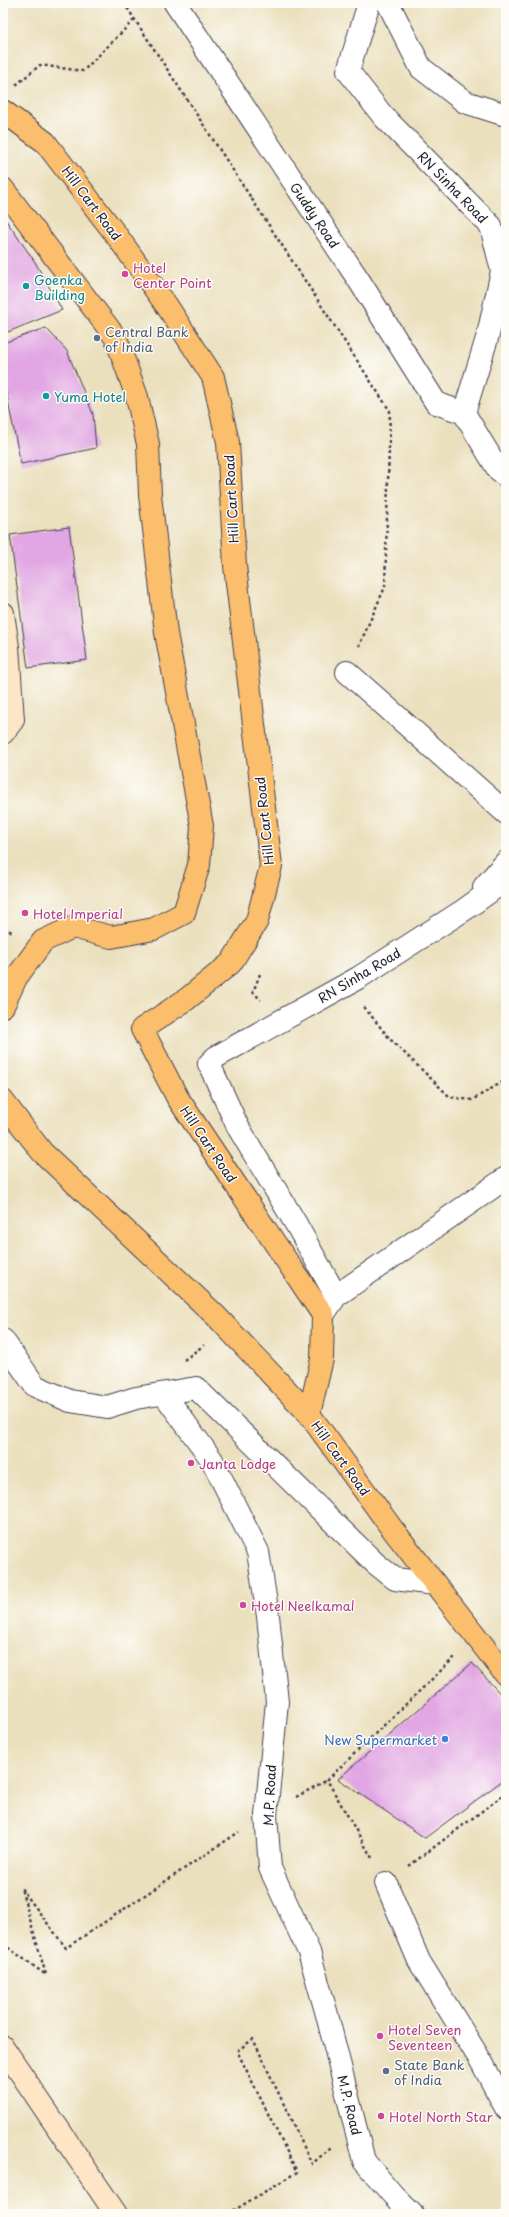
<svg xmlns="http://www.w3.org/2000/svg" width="509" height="2217" font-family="'Playpen Sans',sans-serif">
  <rect width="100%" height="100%" fill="#fdfcf7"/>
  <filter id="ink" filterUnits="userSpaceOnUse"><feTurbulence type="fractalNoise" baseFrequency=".025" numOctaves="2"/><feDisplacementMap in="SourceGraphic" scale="8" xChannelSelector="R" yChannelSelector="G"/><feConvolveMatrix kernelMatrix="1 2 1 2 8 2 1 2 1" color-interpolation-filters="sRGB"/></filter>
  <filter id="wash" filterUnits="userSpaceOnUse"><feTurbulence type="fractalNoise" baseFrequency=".012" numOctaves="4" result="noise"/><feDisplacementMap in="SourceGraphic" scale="16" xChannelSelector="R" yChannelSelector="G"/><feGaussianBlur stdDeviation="0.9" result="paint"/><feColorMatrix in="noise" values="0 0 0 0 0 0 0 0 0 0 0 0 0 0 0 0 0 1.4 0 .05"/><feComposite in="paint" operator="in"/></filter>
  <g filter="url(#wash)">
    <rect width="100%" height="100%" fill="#ebe0be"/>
    <g id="blocks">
      <path fill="#e1a6e3" d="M3,216L35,262L62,310L3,334Z
        M46,328L67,351L93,414L96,448L21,464L3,378V343Z
        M69,527L87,660L28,668L10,535Z
        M472,1663L506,1700V1778L425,1838L338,1779Z"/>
    </g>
  </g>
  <g filter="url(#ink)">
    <use href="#blocks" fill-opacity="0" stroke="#403e4f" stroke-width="1"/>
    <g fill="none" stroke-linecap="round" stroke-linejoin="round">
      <g stroke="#403e4f" stroke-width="24">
        <path id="street" d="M175,3L360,282L436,403L464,413
          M369,3L348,71L383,116L491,226L502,271L488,335L464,413L499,471L506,476
          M388,3L421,68L465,102L506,115
          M347,672L506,813
          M484,887L506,862
          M336,1296L506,1178
          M323,1315L336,1296L296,1224L238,1127L209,1064L216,1057L358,978L464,910L506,880
          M3,1340L35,1386L70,1401L107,1407L136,1398L196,1388L375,1563L395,1579L435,1584
          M164,1394L212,1460L258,1552L268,1616L277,1702L266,1815L270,1868L309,1952L326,2011L364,2161L393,2195L412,2214
          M386,1883L419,1961L481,2061L506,2108"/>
      </g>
      <g stroke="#403e4f" stroke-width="24">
        <path id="secondary" d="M3,613L8,647L13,720L3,733
          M3,2047L116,2214"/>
      </g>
      <g stroke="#403e4f" stroke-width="24">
        <path id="highway" d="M3,111L45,142L117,236L167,306L213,377L228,442L235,566L271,866L257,921L231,963L187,999L142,1029L177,1097L323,1315L322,1359L309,1414L390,1526L506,1675
          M3,189L116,338L137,397L148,444L150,495L166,633L202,826L199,865L184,913L154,929L111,937L73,927L43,941L16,978L3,1006
          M3,1101L42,1152L215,1315L309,1414"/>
      </g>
      <path stroke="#403e4f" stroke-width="2.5" stroke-dasharray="3 3" stroke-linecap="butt" d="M124,3L390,411L385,587L359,646
        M16,85L40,65L83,71L135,19
        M3,929L13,932
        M260,974L253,992L261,1000
        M364,1007L390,1039L450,1097L472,1100L506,1080
        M184,1360L204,1345
        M296,1797L327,1780
        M372,1858L327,1780L456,1656
        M409,1866L506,1793
        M3,1944L46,1975L21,1888L66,1948L239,1832
        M228,2214L297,2172L237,2051L253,2039L312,2164L331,2147"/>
      <use href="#street" stroke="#fff" stroke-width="22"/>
      <use href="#secondary" stroke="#fde5c5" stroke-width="22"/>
      <use href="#highway" stroke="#fabe6d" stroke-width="22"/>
    </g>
  </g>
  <g fill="#d1479c" stroke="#fdfcf7" stroke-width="1.5">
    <circle cx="125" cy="274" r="4"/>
    <circle cx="25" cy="913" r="4"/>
    <circle cx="191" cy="1463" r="4"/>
    <circle cx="243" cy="1605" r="4"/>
    <circle cx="380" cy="2036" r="4"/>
    <circle cx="381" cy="2116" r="4"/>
  </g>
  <g fill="#0f9aa8" stroke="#fdfcf7" stroke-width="1.5">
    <circle cx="26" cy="286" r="4"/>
    <circle cx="46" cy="396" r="4"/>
  </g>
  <g fill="#5c6f8a" stroke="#fdfcf7" stroke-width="1.5">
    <circle cx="97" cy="338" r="4"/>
    <circle cx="386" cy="2071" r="4"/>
  </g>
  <circle fill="#3f7fe0" stroke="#fdfcf7" stroke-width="1.5" cx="445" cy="1739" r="4"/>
  <g text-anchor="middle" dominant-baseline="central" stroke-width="3" stroke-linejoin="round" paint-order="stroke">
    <g font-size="13" fill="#22223b" stroke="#fdfcf7">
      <text transform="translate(453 187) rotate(46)">RN Sinha Road</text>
      <text transform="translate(92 203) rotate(53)">Hill Cart Road</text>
      <text transform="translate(315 215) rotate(56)">Guddy Road</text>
      <text transform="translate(231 499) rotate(-93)">Hill Cart Road</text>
      <text transform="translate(264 821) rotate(-96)">Hill Cart Road</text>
      <text transform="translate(359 975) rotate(-31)">RN Sinha Road</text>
      <text transform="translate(209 1144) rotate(56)">Hill Cart Road</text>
      <text transform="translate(341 1458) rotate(54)">Hill Cart Road</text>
      <text transform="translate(269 1795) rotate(-87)">M.P. Road</text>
      <text transform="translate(350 2105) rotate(76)">M.P. Road</text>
    </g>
    <g font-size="13" fill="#b23c85" stroke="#fdfcf7" text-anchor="start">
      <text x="133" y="267">Hotel<tspan x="133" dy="15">Center Point</tspan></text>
      <text x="33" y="913">Hotel Imperial</text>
      <text x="199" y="1463">Janta Lodge</text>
      <text x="251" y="1605">Hotel Neelkamal</text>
      <text x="388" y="2029">Hotel Seven<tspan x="388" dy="15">Seventeen</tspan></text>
      <text x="389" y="2116">Hotel North Star</text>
    </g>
    <g font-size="13" fill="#0d838f" stroke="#fdfcf7" text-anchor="start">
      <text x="34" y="279">Goenka<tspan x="34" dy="15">Building</tspan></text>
      <text x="54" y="396">Yuma Hotel</text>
    </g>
    <g font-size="13" fill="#4e5e75" stroke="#fdfcf7" text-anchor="start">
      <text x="105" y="331">Central Bank<tspan x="105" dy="15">of India</tspan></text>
      <text x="394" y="2064">State Bank<tspan x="394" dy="15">of India</tspan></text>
    </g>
    <g font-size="13" fill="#366cbe" stroke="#fdfcf7" text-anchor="end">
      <text x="437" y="1739">New Supermarket</text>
    </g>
  </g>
  <rect width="509" height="2217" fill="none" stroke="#fdfcf7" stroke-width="16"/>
</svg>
